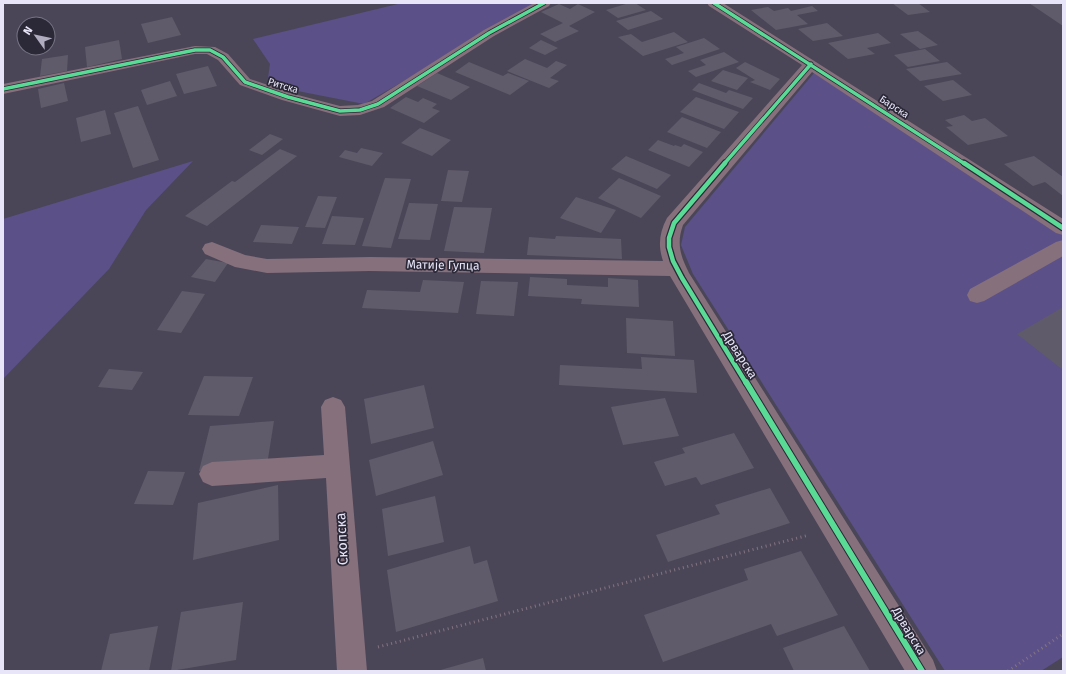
<svg xmlns="http://www.w3.org/2000/svg" width="1066" height="674" font-family="'Fira Sans',sans-serif">
  <rect width="100%" height="100%" fill="#4a4658"/>
  <path fill="#5c5088" d="M402,3H542L452,53L364,104L267,85L270,64L253,39Z
    M814,73L1063,232V657L1041,671H945L693,274L681,245L685,227Z
    M193,161L146,210L109,269L3,379V219Z"/>
  <path fill="#605b6a" d="M629,3H635L646,10L618,18L606,10Z
    M892,3H918L930,12L908,15Z
    M1029,3H1059L1063,6V26Z
    M559,4L570,9L578,4L595,12L569,26L579,31L555,42L540,34L563,23L541,12Z
    M812,6L818,11L797,15L808,24L776,30L751,10L768,7L774,11L788,8L791,11Z
    M651,11L663,19L628,30L616,21Z
    M172,17L181,35L148,43L141,24Z
    M827,23L843,36L813,41L798,29Z
    M918,31L938,45L920,49L900,34Z
    M674,32L688,42L643,56L618,37L631,34L642,42Z
    M878,33L891,43L867,48L875,54L848,59L828,43Z
    M704,38L720,49L672,65L665,59L684,53L676,47Z
    M119,40L122,59L87,67L85,47Z
    M541,40L558,48L545,55L529,48Z
    M925,49L940,61L908,67L894,55Z
    M724,52L739,62L696,77L688,71L706,65L700,60Z
    M68,55L67,71L40,76L42,59Z
    M525,59L547,68L556,61L567,65L550,78L559,81L549,88L507,71Z
    M469,62L503,76L508,73L529,81L510,95L455,72Z
    M745,62L780,79L770,90L750,82L755,80L736,68Z
    M947,62L962,74L920,81L906,69Z
    M208,66L217,86L184,94L176,74Z
    M723,70L748,78L737,90L711,81Z
    M437,73L470,87L451,100L417,86Z
    M953,80L972,95L943,101L924,86Z
    M170,81L177,96L147,105L141,90Z
    M64,83L68,101L41,108L38,89Z
    M699,83L726,93L729,90L753,98L743,109L692,90Z
    M406,97L418,102L423,98L437,104L432,108L440,111L424,123L390,108Z
    M696,97L739,112L724,129L680,112Z
    M138,106L159,160L133,168L114,113Z
    M105,110L111,134L81,142L76,118Z
    M964,115L972,121L985,118L1008,136L968,145L946,127L953,126L945,120Z
    M682,117L721,132L707,148L667,132Z
    M420,128L451,140L432,156L401,143Z
    M270,134L283,139L262,155L249,150Z
    M658,140L674,146L675,145L681,147L684,144L703,152L689,167L648,150Z
    M361,148L383,153L372,166L339,157L345,150L357,153Z
    M280,149L297,156L207,226L185,216L232,181L235,182Z
    M626,156L671,175L657,189L611,169Z
    M1034,156L1063,177V196L1045,182L1033,186L1004,164Z
    M448,170L469,171L462,202L441,201Z
    M385,178L411,179L391,248L362,246Z
    M619,178L661,196L641,218L598,198Z
    M318,196L337,197L325,228L305,227Z
    M576,197L616,210L601,233L560,218Z
    M409,203L438,204L430,240L398,239Z
    M454,207L492,208L484,253L444,251Z
    M332,216L364,218L355,245L322,244Z
    M261,225L299,227L292,244L253,242Z
    M556,236L621,239L622,259L527,255L529,237L555,239Z
    M206,259L228,263L215,282L191,277Z
    M530,277L567,279V285L608,287V278L638,280L639,307L581,304L582,299L528,296Z
    M423,280L464,282L458,313L362,308L367,290L420,292Z
    M481,281L518,282L514,316L476,314Z
    M182,291L205,294L181,333L157,330Z
    M1063,307V370L1017,334Z
    M626,318L673,321L675,356L627,353Z
    M641,357L694,360L697,393L559,385L560,365L642,369Z
    M109,369L143,372L132,390L98,387Z
    M204,376L253,377L239,416L188,415Z
    M424,385L434,428L371,444L364,399Z
    M665,398L679,436L623,445L611,407Z
    M274,421L267,465L199,471L210,426Z
    M734,433L754,468L701,485L696,477L665,486L654,462L685,453L682,448Z
    M433,441L443,475L376,496L369,460Z
    M148,471L185,472L173,505L134,504Z
    M278,485L279,540L193,560L198,503Z
    M770,488L790,523L668,562L656,535L720,514L715,505Z
    M435,496L444,542L388,556L382,509Z
    M470,546L474,564L487,560L498,601L396,632L387,570Z
    M801,551L838,615L777,636L771,624L663,662L644,615L748,580L744,569Z
    M243,602L236,660L171,671L181,612Z
    M158,626L149,671H101L110,634Z
    M844,626L870,671H794L783,648Z
    M483,658L486,671H437Z"/>
  <g fill="none" stroke-linecap="round" stroke-linejoin="round">
    <path stroke="#827480" stroke-width="3" stroke-dasharray="1 3.5" stroke-linecap="butt" d="M378,647L809,535
      M1008,671L1063,634"/>
    <path fill="#86707c" fill-rule="evenodd" d="M534,3H551L549,6L494,36L384,107L360,115L340,116L282,100L240,85L218,60L207,54H195L3,94V84L195,46L215,47L228,54L250,79L294,94L340,106L358,105L372,101L484,30Z
      M707,3H723L1063,219V235L1056,233L812,72L683,225C676,244 681,257 689,273L933,660L937,671H905L670,276L370,271L267,273L235,267L205,254L202,249L205,244L212,242L245,255L267,259L370,257L663,261C658,246 659,233 667,218L802,65L709,6Z
      M1063,240V256L984,301L977,303L970,301L967,295L970,289L1056,242Z
      M333,397L341,400L345,407L367,671H337L326,478L212,486L203,482L199,474L203,466L212,462L324,455L321,407L325,400Z"/>
    <g stroke="#2b2837" stroke-width="5">
      <path id="cycleway-far2" d="M714,3L965,164
        M3,89L195,50H210L223,57L245,82L288,97L340,111L360,110L378,104L489,33L544,3
        M724,164L811,64"/>
    </g>
    <g stroke="#2b2837" stroke-width="7">
      <path id="cycleway-far1" d="M725,163L674,223L669,238V247L673,261L682,278L746,383
        M964,163L1063,228"/>
    </g>
    <g stroke="#2b2837" stroke-width="8">
      <path id="cycleway" d="M746,382L922,671"/>
    </g>
    <use href="#cycleway-far2" stroke="#5adb95" stroke-width="3.5"/>
    <use href="#cycleway-far1" stroke="#5adb95" stroke-width="4.5"/>
    <use href="#cycleway" stroke="#5adb95" stroke-width="6"/>
  </g>
  <g text-anchor="middle" dominant-baseline="central" stroke-width="3.5" stroke-linejoin="round" paint-order="stroke">
    <g font-size="10" fill="#e8e5f9" stroke="#2b2837">
      <text transform="translate(283 86) rotate(17)">Ритска</text>
      <text transform="translate(894 107) rotate(33)">Барска</text>
    </g>
    <g font-size="12" fill="#e8e5f9" stroke="#2b2837">
      <text transform="translate(443 265) rotate(1)">Матије Гупца</text>
      <text transform="translate(740 355) rotate(58)">Дрварска</text>
      <text transform="translate(909 631) rotate(59)">Дрварска</text>
    </g>
    <g font-size="14" fill="#e8e5f9" stroke="#2b2837">
      <text transform="translate(342 539) rotate(-93)">Скопска</text>
    </g>
  </g>
  <rect width="1066" height="674" fill="none" stroke="#e8e5f9" stroke-width="8"/>
  <g transform="translate(36 36) rotate(303)"><circle r="19" fill="#2b2837" stroke="#777485"/>
  <path d="M0-3L7 15L0 10L-7 15Z" fill="#b1adc1"/>
  <text y="-6" font-size="11" font-weight="bold" text-anchor="middle" fill="#e8e5f9">N</text>
  </g>
</svg>
